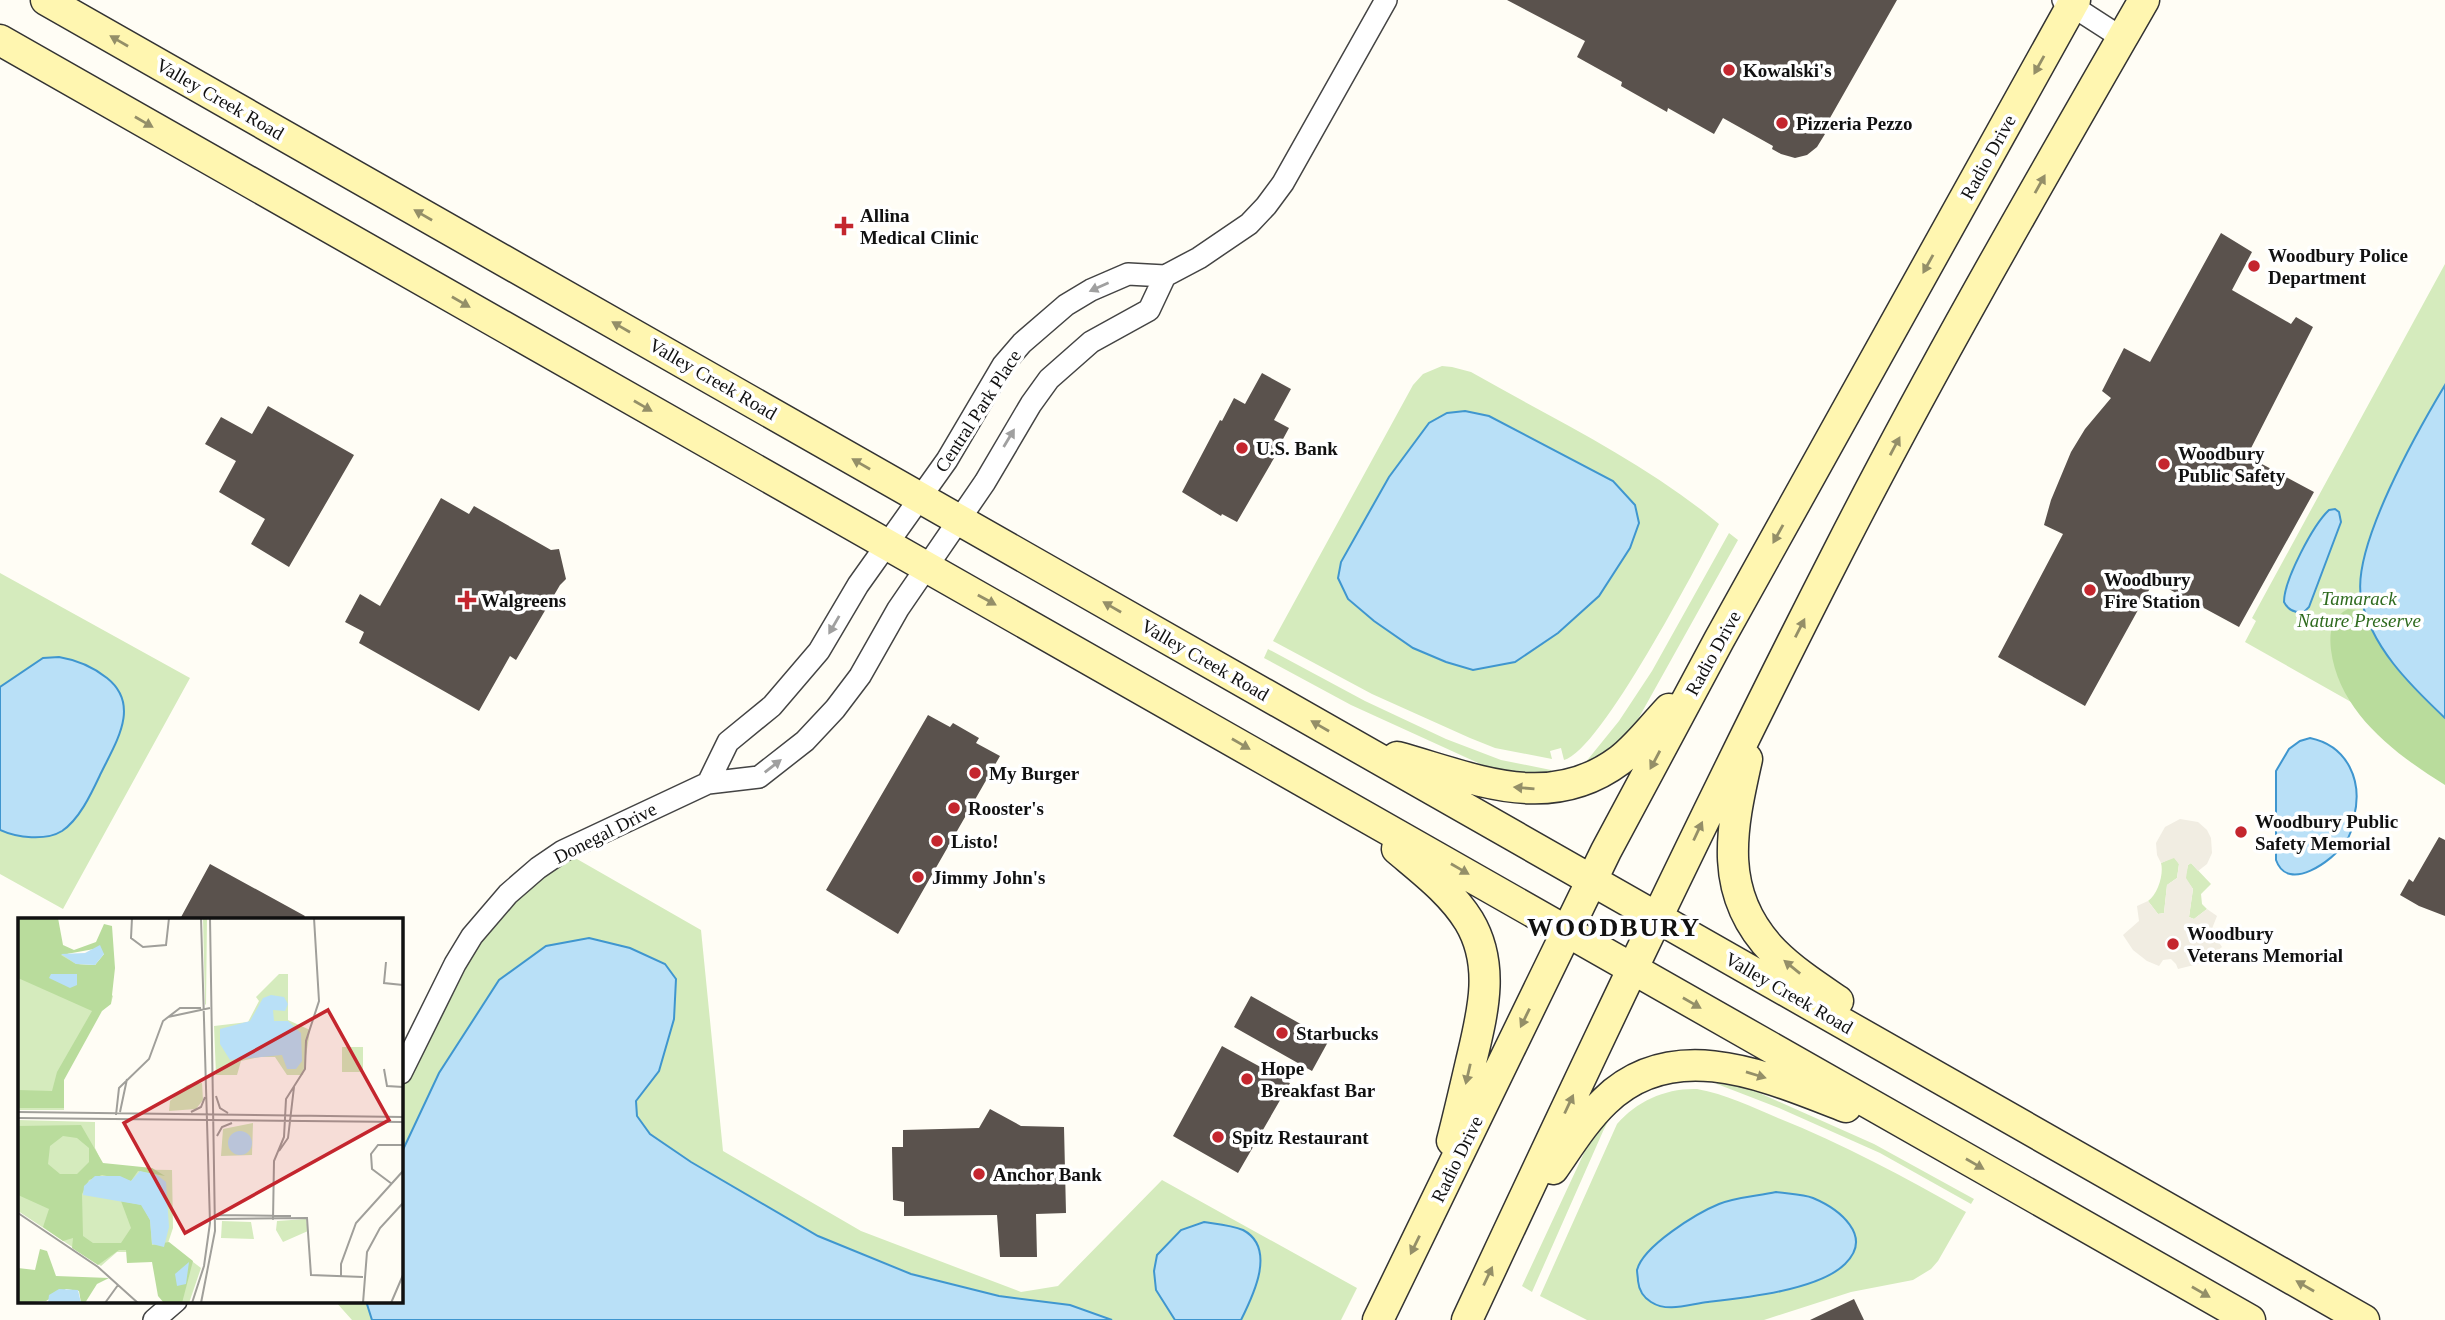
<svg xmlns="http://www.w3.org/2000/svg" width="2445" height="1320" font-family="'Times New Roman',serif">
  <rect width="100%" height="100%" fill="#fffdf5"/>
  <path fill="#d5ebbd" d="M2445,264V755L2245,642L2256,621L2252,618Z
    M1442,366L1452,367L1471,372C1555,420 1645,462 1719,524C1697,565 1601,751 1564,760L1561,748L1550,751L1552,759L1495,748L1470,738L1372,694L1273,641L1413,385L1423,374Z
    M1729,533L1738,540L1637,721L1615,746L1586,765L1585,763L1619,721L1652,671Z
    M0,573L190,678L63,909L0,874Z
    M1268,649L1365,701L1446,739L1501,760L1551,770L1552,774L1505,773L1487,767L1351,705L1264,658Z
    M563,851L701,930L723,1151L861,1231L1021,1292L1058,1286L1162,1180L1357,1288L1341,1320H352L335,1301H401V1073L455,964Z
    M2174,857L2179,864L2177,878L2167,885L2164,913L2158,914L2148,901C2158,894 2164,874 2161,863Z
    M2191,863L2211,884L2201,894L2202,904L2207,909L2194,919L2189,917L2193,889L2185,878L2188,865Z
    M1714,1080L1746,1087L1874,1144L1974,1199L1971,1204L1880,1153L1779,1108L1717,1084Z
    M1697,1089C1725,1094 1752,1107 1778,1118C1843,1144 1905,1177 1966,1212L1938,1261L1931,1269L1913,1280L1851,1292L1764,1320H1587L1540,1296L1617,1124C1637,1101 1666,1088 1697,1089Z
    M1612,1114L1604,1129L1532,1292L1522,1286L1590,1140Z"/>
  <path fill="#b9dc9c" d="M2348,609L2357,610L2365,617L2400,672L2445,718V785C2395,754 2339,712 2331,650C2329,632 2331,618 2348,609Z"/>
  <path fill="#f1ede2" d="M2180,819L2198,822L2207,830L2211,838L2212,853L2207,864L2198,871L2191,863L2188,865L2186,878L2193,889L2189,917L2194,919L2207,909L2217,916L2211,931L2222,947L2202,963L2178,969L2176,964L2171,959L2163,960L2159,966L2147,961L2133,950L2123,935L2139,921L2137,906L2148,901L2158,914L2164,913L2167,885L2177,878L2179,864L2174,858L2161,863L2157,855L2156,843L2165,827Z"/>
  <path fill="#b9e0f7" stroke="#3f96cf" stroke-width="2" d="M2445,385V718C2410,685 2370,646 2361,597C2352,546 2418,430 2445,385Z
    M1465,411L1489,416L1613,481L1635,505L1639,523L1630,548L1599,596L1558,633L1515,662L1473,670L1446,662L1413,648L1374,621L1348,599L1338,578L1341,562L1389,477L1429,423L1447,413Z
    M2329,510L2335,509L2339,512L2341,522L2309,607L2304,612C2295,613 2288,610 2284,602C2284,580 2313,525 2329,510Z
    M59,657C77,660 92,666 107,678C141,705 116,742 101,773C92,792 80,819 62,831C46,841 17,838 0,830V687L43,658Z
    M2310,738C2348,746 2363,781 2354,817C2353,826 2351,835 2345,843C2333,860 2288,894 2276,860V771L2289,749L2300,741Z
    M589,938L630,948L665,964L676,979L674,1019L659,1071L636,1101L637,1116L650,1134L691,1162L818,1236L911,1274L999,1296L1070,1305L1112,1320H372L366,1301H401V1154L439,1073L499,980L546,946Z
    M1776,1192C1788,1194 1802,1194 1813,1198C1839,1209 1874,1236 1845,1264C1819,1290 1744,1298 1708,1302C1690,1304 1668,1313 1651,1302C1643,1297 1639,1291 1638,1281C1638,1277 1637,1274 1637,1270C1643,1246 1697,1213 1719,1204C1736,1197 1758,1196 1776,1192Z
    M1204,1222C1217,1224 1231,1225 1243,1230C1277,1248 1253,1296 1241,1320H1175L1156,1290L1154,1271L1157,1255L1181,1230Z"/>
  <path fill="#5a524d" d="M1507,0H1897L1822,132L1825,134L1817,147L1807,155L1795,158L1781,154L1772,149L1773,146L1723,118L1714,134L1668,108L1667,112L1621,86L1622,82L1577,57L1585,41Z
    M2221,233L2252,252L2232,290L2291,324L2296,317L2313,327L2247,456L2314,492L2239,627L2154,581L2085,706L1998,657L2063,534L2044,525L2051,500L2071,452L2085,429L2111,398L2102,391L2124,348L2150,362Z
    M1262,373L1291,389L1274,420L1289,428L1276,452L1277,453L1237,522L1222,514L1221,516L1182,492L1220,420L1222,421L1234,398L1245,404Z
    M268,406L354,455L289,567L251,544L265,519L219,492L236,461L205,444L221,417L252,434Z
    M441,498L469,514L474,506L551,550L559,549L566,579L560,585L516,660L510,656L479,711L359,643L364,632L345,622L360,594L380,606Z
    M928,715L950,727L953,723L979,738L976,743L1000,756L898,934L826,890Z
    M2439,837L2445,840V916L2419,906L2400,895L2409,879L2413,882Z
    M210,864L305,916L303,919H180Z
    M1251,996L1329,1040L1312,1071L1234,1027Z
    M1222,1046L1290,1083L1238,1173L1173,1136Z
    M990,1109L1021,1126L1064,1127L1066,1213L1036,1214L1037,1257H1000L997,1215L904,1216V1202L893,1200L892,1147H903V1130L979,1128Z
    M1854,1299L1864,1320H1810Z"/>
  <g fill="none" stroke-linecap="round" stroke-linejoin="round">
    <g stroke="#444" stroke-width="24">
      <path id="street" d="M2063,0L2122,38
        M708,783L728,742L772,706L819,651L858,585L947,460L1003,365L1022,343L1066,305L1091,290L1128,274L1165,276L1199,258L1249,224L1266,206L1283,183L1386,0
        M401,1073L455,964L472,936L508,894L538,868L563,851L708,783L759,777L805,741L835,709L860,676L898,609L985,482L1031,404L1049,379L1091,342L1149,310L1165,276
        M154,1320L176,1301"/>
    </g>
    <g stroke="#333" stroke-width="33">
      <path id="secondary" d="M46,0L2364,1320
        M0,40L2250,1320
        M1397,757C1474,778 1548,814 1620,760C1638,746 1653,726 1669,709
        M1747,759C1731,830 1717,894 1774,952C1793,971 1816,986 1838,1001
        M1397,849C1423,871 1451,892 1469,921C1496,966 1482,1015 1471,1062C1465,1088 1459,1114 1452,1141
        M1553,1169C1569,1146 1585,1120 1605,1101C1675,1033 1770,1078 1846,1107
        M1378,1320L1606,851L1719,640L2075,0
        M1467,1320C1588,1061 1710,802 1840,548C1935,362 2040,181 2144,0"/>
    </g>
    <use href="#street" stroke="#fff" stroke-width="21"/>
    <use href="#secondary" stroke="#fff6b0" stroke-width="30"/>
  </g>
  <defs><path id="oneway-solid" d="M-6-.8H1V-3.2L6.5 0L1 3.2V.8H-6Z" transform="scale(1.75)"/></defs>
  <g fill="#948f68">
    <use href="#oneway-solid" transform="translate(119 41) rotate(-150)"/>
    <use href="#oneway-solid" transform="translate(2039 65) rotate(119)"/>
    <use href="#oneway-solid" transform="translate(144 122) rotate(30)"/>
    <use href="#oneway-solid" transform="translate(2040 184) rotate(-61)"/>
    <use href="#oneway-solid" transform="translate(423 215) rotate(-150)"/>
    <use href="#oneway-solid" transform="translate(1928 264) rotate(119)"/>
    <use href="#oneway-solid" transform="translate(461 302) rotate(30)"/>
    <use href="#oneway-solid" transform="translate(621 327) rotate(-150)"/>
    <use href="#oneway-solid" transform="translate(643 406) rotate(30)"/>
    <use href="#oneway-solid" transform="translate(1895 446) rotate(-62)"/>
    <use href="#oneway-solid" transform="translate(861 464) rotate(-150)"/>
    <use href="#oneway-solid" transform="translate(1778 534) rotate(119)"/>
    <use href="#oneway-solid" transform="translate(987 600) rotate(29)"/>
    <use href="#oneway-solid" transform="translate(1112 607) rotate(-150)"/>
    <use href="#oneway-solid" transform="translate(1800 628) rotate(-63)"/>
    <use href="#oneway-solid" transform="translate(1320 726) rotate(-150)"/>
    <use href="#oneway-solid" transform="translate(1241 744) rotate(30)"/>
    <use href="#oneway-solid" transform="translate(1655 760) rotate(118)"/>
    <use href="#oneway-solid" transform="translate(1524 788) rotate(-175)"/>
    <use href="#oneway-solid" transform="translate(1698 831) rotate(-65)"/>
    <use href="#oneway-solid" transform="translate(1460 869) rotate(30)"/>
    <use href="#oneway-solid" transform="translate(1792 967) rotate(-141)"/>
    <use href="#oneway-solid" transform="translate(1692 1003) rotate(30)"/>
    <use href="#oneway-solid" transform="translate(1525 1018) rotate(116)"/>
    <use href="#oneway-solid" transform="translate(1468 1074) rotate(103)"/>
    <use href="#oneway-solid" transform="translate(1756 1075) rotate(17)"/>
    <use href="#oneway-solid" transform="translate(1569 1104) rotate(-65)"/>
    <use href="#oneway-solid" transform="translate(1975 1164) rotate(30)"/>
    <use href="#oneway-solid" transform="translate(1415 1245) rotate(116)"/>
    <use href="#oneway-solid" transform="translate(1488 1276) rotate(-65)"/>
    <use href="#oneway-solid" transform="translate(2305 1286) rotate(-150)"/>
    <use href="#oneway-solid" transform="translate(2201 1292) rotate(30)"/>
  </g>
  <g fill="#a0a0a0">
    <use href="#oneway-solid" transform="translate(1099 287) rotate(156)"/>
    <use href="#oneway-solid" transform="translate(1009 438) rotate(-59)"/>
    <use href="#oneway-solid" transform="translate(834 625) rotate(120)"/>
    <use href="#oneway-solid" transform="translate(773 766) rotate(-38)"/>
  </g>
  <g fill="#c4262e" stroke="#fff" stroke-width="2.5">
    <circle cx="1729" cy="70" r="7"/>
    <circle cx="1782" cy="123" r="7"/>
    <path d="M840.5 215.5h7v7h7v7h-7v7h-7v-7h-7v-7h7z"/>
    <circle cx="2254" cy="266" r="7"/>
    <circle cx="1242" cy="448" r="7"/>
    <circle cx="2164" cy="464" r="7"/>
    <circle cx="2090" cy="590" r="7"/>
    <path d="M463.5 589.5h7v7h7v7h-7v7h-7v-7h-7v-7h7z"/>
    <circle cx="975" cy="773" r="7"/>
    <circle cx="954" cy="808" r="7"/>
    <circle cx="2241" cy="832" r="7"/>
    <circle cx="937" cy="841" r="7"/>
    <circle cx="918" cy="877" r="7"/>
    <circle cx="2173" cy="944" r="7"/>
    <circle cx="1282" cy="1033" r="7"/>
    <circle cx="1247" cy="1079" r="7"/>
    <circle cx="1218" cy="1137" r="7"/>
    <circle cx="979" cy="1174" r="7"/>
  </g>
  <g text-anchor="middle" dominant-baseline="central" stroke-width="7" stroke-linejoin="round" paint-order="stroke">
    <g font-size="19" font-weight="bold" fill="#111" stroke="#fff" text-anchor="start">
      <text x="1743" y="70">Kowalski's</text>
      <text x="1796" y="123">Pizzeria Pezzo</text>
      <text x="860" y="215">Allina<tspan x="860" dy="22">Medical Clinic</tspan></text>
      <text x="2268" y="255">Woodbury Police<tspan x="2268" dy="22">Department</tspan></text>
      <text x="1256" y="448">U.S. Bank</text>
      <text x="2178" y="453">Woodbury<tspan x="2178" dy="22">Public Safety</tspan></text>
      <text x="2104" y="579">Woodbury<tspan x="2104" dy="22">Fire Station</tspan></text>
      <text x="481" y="600">Walgreens</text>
      <text x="989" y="773">My Burger</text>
      <text x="968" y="808">Rooster's</text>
      <text x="2255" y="821">Woodbury Public<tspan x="2255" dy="22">Safety Memorial</tspan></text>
      <text x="951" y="841">Listo!</text>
      <text x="932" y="877">Jimmy John's</text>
      <text x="2187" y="933">Woodbury<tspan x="2187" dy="22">Veterans Memorial</tspan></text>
      <text x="1296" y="1033">Starbucks</text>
      <text x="1261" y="1068">Hope<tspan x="1261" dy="22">Breakfast Bar</tspan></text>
      <text x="1232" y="1137">Spitz Restaurant</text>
      <text x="993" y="1174">Anchor Bank</text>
    </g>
    <g font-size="19" fill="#111" stroke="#fff">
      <text transform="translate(220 99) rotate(30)">Valley Creek Road</text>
      <text transform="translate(1988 157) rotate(-61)">Radio Drive</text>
      <text transform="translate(713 379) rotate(30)">Valley Creek Road</text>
      <text transform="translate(978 411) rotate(-57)">Central Park Place</text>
      <text transform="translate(1713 653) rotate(-61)">Radio Drive</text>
      <text transform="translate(1205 660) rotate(30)">Valley Creek Road</text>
      <text transform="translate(605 833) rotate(-27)">Donegal Drive</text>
      <text transform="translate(1789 993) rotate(30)">Valley Creek Road</text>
      <text transform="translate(1457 1159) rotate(-64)">Radio Drive</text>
    </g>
    <g font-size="19" font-style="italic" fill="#2f6b1f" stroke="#fff">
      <text x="2359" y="598">Tamarack<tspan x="2359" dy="22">Nature Preserve</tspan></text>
    </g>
    <g font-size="26" font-weight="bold" letter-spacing="2" fill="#111" stroke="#fff">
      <text x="1614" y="927">WOODBURY</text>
    </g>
  </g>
  <g transform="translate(18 918)">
    <rect width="385" height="385" fill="#fffdf5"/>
    <path d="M0,0L44,30L95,78L93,85H81L45,160L46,192H0ZM185,0H189L188,87L187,86ZM261,56H270V102L292,112L285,157H269L257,139H242L223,143L219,157H198L196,108L230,104L241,83L238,79ZM324,129H345V154H324ZM184,165L185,182L178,191L151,193L152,183L169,167ZM0,202L77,204V230L87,251L154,252L155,310L150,325L183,350L171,385H153L141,334H99L83,348L0,293ZM235,205L234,237L203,238L205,211ZM288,301L290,313L265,324L258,312L259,303ZM204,303L233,304L236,321L203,320Z" fill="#d5ebbd"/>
    <path d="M0,0H40L45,27L56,32L78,24L86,6L94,8L97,50L93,86L84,93L46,162V190H0V172L34,173L39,154L74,93L0,60ZM76,31L86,36L77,47L58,46L43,37ZM63,207L85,245L134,250L147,258L120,253L113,263L84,257L71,262L64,276L65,318L75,325H103L113,310L103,283L124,287L132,302L134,327L151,324L175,343L164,385H146L140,378L134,344L109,345L108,332H101L80,347L54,330L55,320L45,323L25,309L31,291L0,277V208ZM45,218L59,220L71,230V244L59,256H42L30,246L32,228ZM22,331L29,333L38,358L91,360L79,366L67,385H63L61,373L48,371L28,383L0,385V350L17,352Z" fill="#b9dc9c" fill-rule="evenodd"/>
    <path d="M82,27L86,36L77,47L58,46L43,36L67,35ZM33,56H59V67L52,70L31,60ZM253,77L266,79L270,86L267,93L255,92L256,103H270L283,115L284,143L278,151H269L264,137L212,142L202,126V111L232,103L245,80ZM210 225a12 12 0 1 1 24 0a12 12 0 1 1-24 0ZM122,253L139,257L148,264L151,309L146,329L134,326L132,302L123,287L65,277L66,268L77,258H102L113,263ZM171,344L168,366L159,368L157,356ZM41,371L60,372L63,385H30L31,377Z" fill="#b9e0f7"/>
    <path fill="none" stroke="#a09f9a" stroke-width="2" d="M114,0L113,20L125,29L148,27L151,0M368,44L366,65L385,67M150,99L192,90M366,151L369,168L385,169M198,178L202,190L210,195M0,194L385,199M102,194L109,161M173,194L183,189L187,179M98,197L101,170L131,141L145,103L162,90H183M0,200L385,204M199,218L204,209L214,205M261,233L270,220L276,169M374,266L354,251L353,236L360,227H385M0,295L80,349L120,385M197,297L273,298M198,301L289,300L293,357L345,359M255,302L256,243L266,219L268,181L287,151L288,123L301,83L296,0M323,359V346L338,305L385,253M87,385L100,367M174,385L186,348L192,305L183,0M183,385L197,313L192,0M345,385L349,334L362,310L385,285M373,385L385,357"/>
    <path fill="#c4262e" fill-opacity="0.15" stroke="#c4262e" stroke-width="3.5" d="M310,92L371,202L167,315L106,205Z"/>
    <rect width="385" height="385" fill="none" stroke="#111" stroke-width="3.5"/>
  </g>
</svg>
